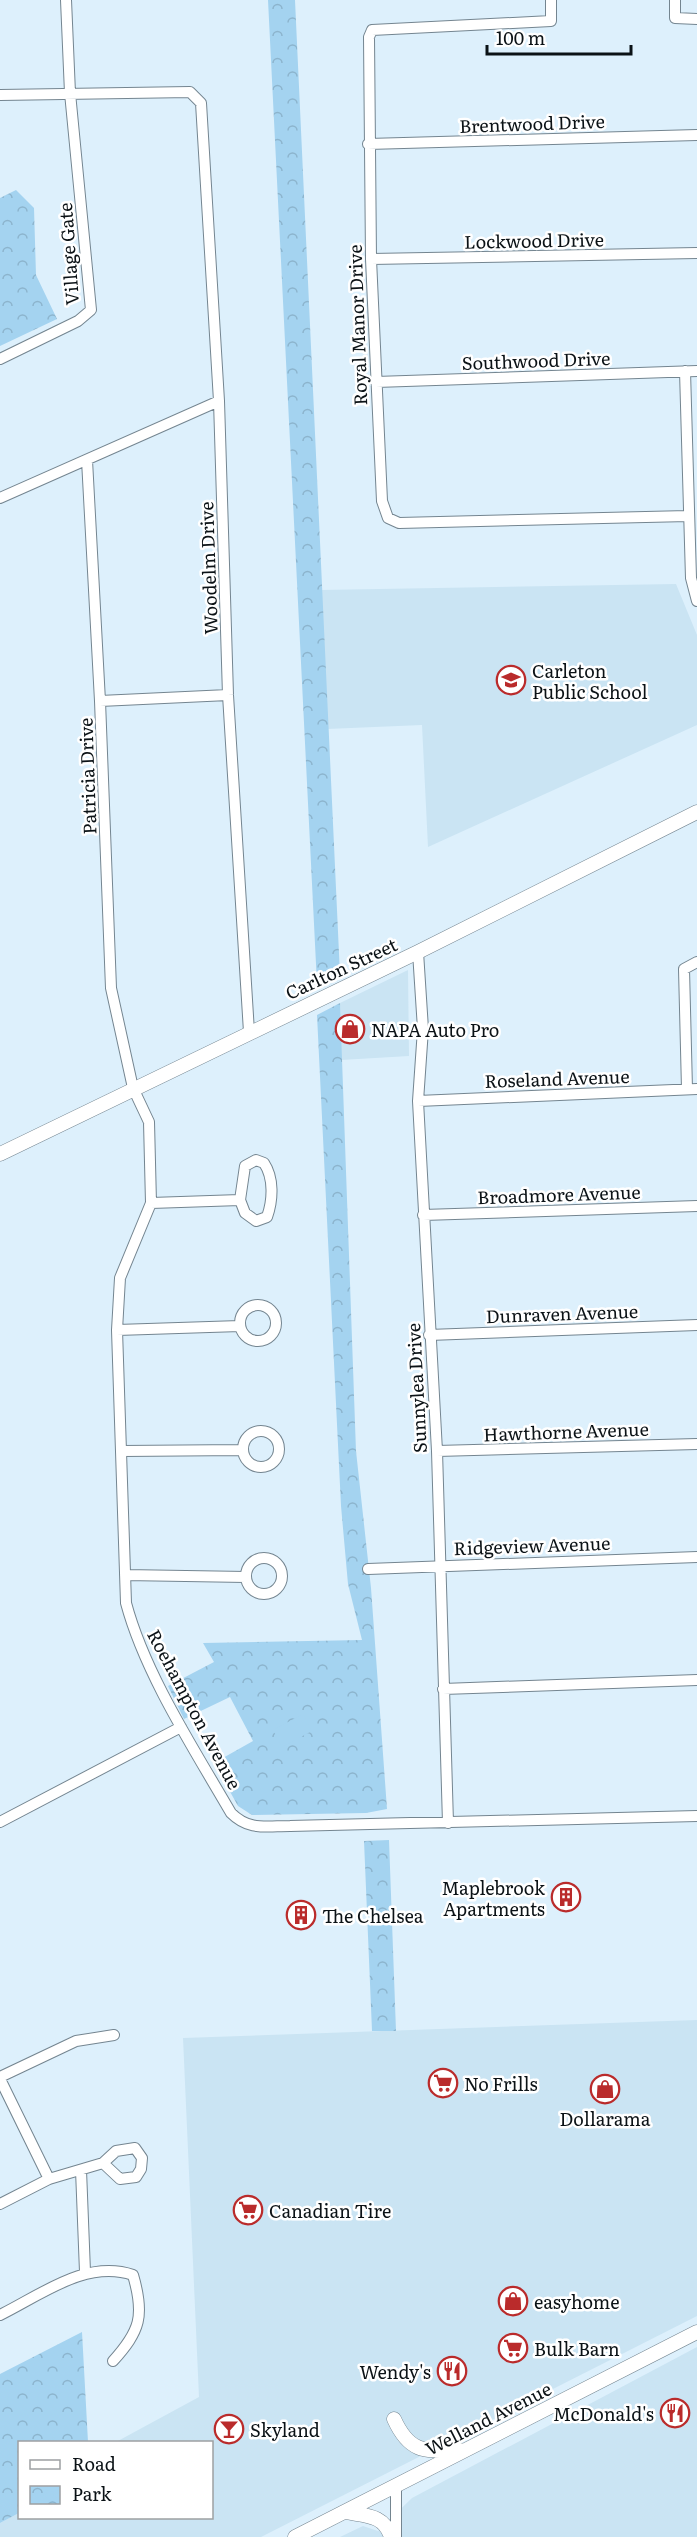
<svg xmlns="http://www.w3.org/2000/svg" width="697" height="2537" font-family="Literata,serif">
  <defs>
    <pattern id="park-crowns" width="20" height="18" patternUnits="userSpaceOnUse" patternTransform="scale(1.5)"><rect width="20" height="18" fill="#a4d3f0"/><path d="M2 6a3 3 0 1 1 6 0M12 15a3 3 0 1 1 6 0" fill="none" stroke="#8cb4cd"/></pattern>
  </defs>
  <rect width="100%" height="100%" fill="#ddf0fc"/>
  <path fill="#cae4f3" d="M676,584L697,635V725L428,847L422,725L327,729L321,590Z
    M408,970L409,1056L341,1060L340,1003Z
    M697,2020V2316L261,2537H0V2523L19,2513L20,2518H212V2442H116L199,2397L183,2038Z
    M697,2347V2537H340L363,2526L378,2531L412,2498Z"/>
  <path fill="url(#park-crowns)" d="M268,0H295L340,975L317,984Z
    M16,190L34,208L36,275L57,319L0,346V198Z
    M340,1003L356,1451L371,1588L387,1809L366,1813L252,1815L238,1806L214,1763L253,1741L230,1697L184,1719L168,1686L214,1662L203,1643L362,1640L348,1584L341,1506L317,1015Z
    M389,1840L396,2031H372L364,1841Z
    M82,2332L88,2442H20L19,2513L0,2523V2374Z"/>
  <path fill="#a4d3f0" d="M303,1714L312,1731L282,1747L273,1730Z"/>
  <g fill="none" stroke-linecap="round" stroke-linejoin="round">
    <g stroke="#748590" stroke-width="12">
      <path id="street" d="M551,0V21L372,30L369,37L371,259L382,501L388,518L399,523L688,516
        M675,0V18L697,19
        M0,95L190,92L201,103L219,401L228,695L249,1032
        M368,144L697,135
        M371,259L697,253
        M0,359L78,321L91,310L70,93L66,0
        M685,371L691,578L697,601
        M376,382L697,371
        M87,460L100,701L111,988L133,1088L149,1122L151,1203L120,1278L117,1330L126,1603C145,1674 194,1749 231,1813C249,1831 266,1826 290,1826L697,1816
        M0,498L219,401
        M100,701L228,695
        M418,952L423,1029L418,1101L437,1451L448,1823
        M687,1089L684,969L697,962
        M418,1101L697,1089
        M151,1203L240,1200L245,1213L256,1221L267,1217C273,1200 274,1178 264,1163L256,1160L245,1166L240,1200
        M423,1215L697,1206
        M240 1323a18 18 0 1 1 36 0a18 18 0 1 1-36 0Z
        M117,1330L240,1326
        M429,1335L697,1325
        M243 1449a18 18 0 1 1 36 0a18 18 0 1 1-36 0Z
        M122,1451L243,1450
        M437,1451L697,1444
        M246 1576a18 18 0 1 1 36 0a18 18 0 1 1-36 0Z
        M368,1569L697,1557
        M125,1575L246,1577
        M443,1689L697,1680
        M0,1822L181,1727
        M0,2077L76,2041L114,2035
        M0,2079L49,2179
        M81,2170L85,2272
        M0,2204L49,2179L103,2163L116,2151L135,2148L142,2158L141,2169L136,2177L120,2179L103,2163
        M0,2315C41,2295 86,2259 133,2275C145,2316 140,2331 113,2361
        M396,2487V2537"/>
    </g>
    <g stroke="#748590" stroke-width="15">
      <path id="secondary" d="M0,1154L418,952L697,812
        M394,2419C410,2454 425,2451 460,2450
        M345,2512C365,2516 384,2514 391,2537
        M295,2537L697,2332"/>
    </g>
    <use href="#street" stroke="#fff" stroke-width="10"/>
    <use href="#secondary" stroke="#fff" stroke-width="14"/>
  </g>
  <defs>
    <g id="school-ring" transform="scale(1.5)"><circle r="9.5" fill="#fff" stroke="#ba2b2b" stroke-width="1.5"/><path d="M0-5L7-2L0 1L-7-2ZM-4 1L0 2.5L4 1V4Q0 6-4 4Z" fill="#ba2b2b"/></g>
    <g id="shop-ring" transform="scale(1.5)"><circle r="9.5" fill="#fff" stroke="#ba2b2b" stroke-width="1.5"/><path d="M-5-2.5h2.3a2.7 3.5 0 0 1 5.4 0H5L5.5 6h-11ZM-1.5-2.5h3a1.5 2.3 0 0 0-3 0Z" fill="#ba2b2b"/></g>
    <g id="building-ring" transform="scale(1.5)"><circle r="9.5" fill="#fff" stroke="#ba2b2b" stroke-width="1.5"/><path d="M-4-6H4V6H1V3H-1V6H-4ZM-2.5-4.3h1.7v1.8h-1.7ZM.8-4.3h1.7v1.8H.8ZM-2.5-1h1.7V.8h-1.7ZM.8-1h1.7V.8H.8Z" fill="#ba2b2b"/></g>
    <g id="supermarket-ring" transform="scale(1.5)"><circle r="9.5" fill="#fff" stroke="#ba2b2b" stroke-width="1.5"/><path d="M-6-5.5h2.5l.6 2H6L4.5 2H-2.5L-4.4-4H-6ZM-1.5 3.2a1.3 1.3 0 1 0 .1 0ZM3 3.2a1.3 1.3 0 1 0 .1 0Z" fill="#ba2b2b"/></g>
    <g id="restaurant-ring" transform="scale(1.5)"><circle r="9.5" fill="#fff" stroke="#ba2b2b" stroke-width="1.5"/><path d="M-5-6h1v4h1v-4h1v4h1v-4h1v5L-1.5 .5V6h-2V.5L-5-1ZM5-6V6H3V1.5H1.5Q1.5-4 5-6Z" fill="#ba2b2b"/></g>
    <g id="bar-ring" transform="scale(1.5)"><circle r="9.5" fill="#fff" stroke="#ba2b2b" stroke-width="1.5"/><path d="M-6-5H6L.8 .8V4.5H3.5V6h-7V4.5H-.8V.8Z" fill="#ba2b2b"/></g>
  </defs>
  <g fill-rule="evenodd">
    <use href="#school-ring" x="511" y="680"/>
    <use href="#shop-ring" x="350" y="1029"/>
    <use href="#building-ring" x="566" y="1897"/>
    <use href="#building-ring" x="301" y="1915"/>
    <use href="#supermarket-ring" x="443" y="2083"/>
    <use href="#shop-ring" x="605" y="2089"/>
    <use href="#supermarket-ring" x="248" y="2210"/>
    <use href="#shop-ring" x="513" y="2301"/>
    <use href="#supermarket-ring" x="513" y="2348"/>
    <use href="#restaurant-ring" x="452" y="2371"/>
    <use href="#restaurant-ring" x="675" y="2413"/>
    <use href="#bar-ring" x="229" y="2429"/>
  </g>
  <g text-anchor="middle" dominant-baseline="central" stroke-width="5" stroke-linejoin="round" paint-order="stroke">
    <g font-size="18" fill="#0b1216" stroke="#fff">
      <text transform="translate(532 123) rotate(-2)">Brentwood Drive</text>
      <text transform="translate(534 240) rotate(-1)">Lockwood Drive</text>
      <text transform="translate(68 254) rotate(-94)">Village Gate</text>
      <text transform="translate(357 325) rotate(-92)">Royal Manor Drive</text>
      <text transform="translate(536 360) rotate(-2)">Southwood Drive</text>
      <text transform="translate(208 568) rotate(-92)">Woodelm Drive</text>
      <text transform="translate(87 776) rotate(-92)">Patricia Drive</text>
      <text transform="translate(341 968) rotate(-25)">Carlton Street</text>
      <text transform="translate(557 1078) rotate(-2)">Roseland Avenue</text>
      <text transform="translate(559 1194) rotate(-2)">Broadmore Avenue</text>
      <text transform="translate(562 1313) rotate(-2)">Dunraven Avenue</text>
      <text transform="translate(416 1388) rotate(-93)">Sunnylea Drive</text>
      <text transform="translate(566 1431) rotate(-2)">Hawthorne Avenue</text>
      <text transform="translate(532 1545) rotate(-2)">Ridgeview Avenue</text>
      <text transform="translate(195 1709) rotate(62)">Roehampton Avenue</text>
      <text transform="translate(488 2418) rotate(-27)">Welland Avenue</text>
    </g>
    <g font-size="18" fill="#0b1216" stroke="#fff" text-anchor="start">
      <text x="532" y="670">Carleton<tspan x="532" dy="21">Public School</tspan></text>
      <text x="371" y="1029">NAPA Auto Pro</text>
      <text x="545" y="1887" text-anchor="end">Maplebrook<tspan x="545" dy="21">Apartments</tspan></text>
      <text x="322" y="1915">The Chelsea</text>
      <text x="464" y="2083">No Frills</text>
      <text x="605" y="2118" text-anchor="middle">Dollarama</text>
      <text x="269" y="2210">Canadian Tire</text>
      <text x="534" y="2301">easyhome</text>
      <text x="534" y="2348">Bulk Barn</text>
      <text x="431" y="2371" text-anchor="end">Wendy's</text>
      <text x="654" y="2413" text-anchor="end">McDonald's</text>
      <text x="250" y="2429">Skyland</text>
    </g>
  </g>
  <rect x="18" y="2441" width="195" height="78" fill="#ffffff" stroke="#9da0a2" stroke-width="1.5"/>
  <rect x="30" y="2460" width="30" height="9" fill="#ffffff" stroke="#9da0a2" stroke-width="1.5"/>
  <text x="72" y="2471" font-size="18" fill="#0b1216">Road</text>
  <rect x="30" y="2486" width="30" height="18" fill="url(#park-crowns)" stroke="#9da0a2" stroke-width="1.5"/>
  <text x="72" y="2501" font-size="18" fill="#0b1216">Park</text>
  <path d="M487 45v9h144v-9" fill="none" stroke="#0b1216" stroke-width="3"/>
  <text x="496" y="45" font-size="18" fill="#0b1216" stroke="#ffffff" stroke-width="4.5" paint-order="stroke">100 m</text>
</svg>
